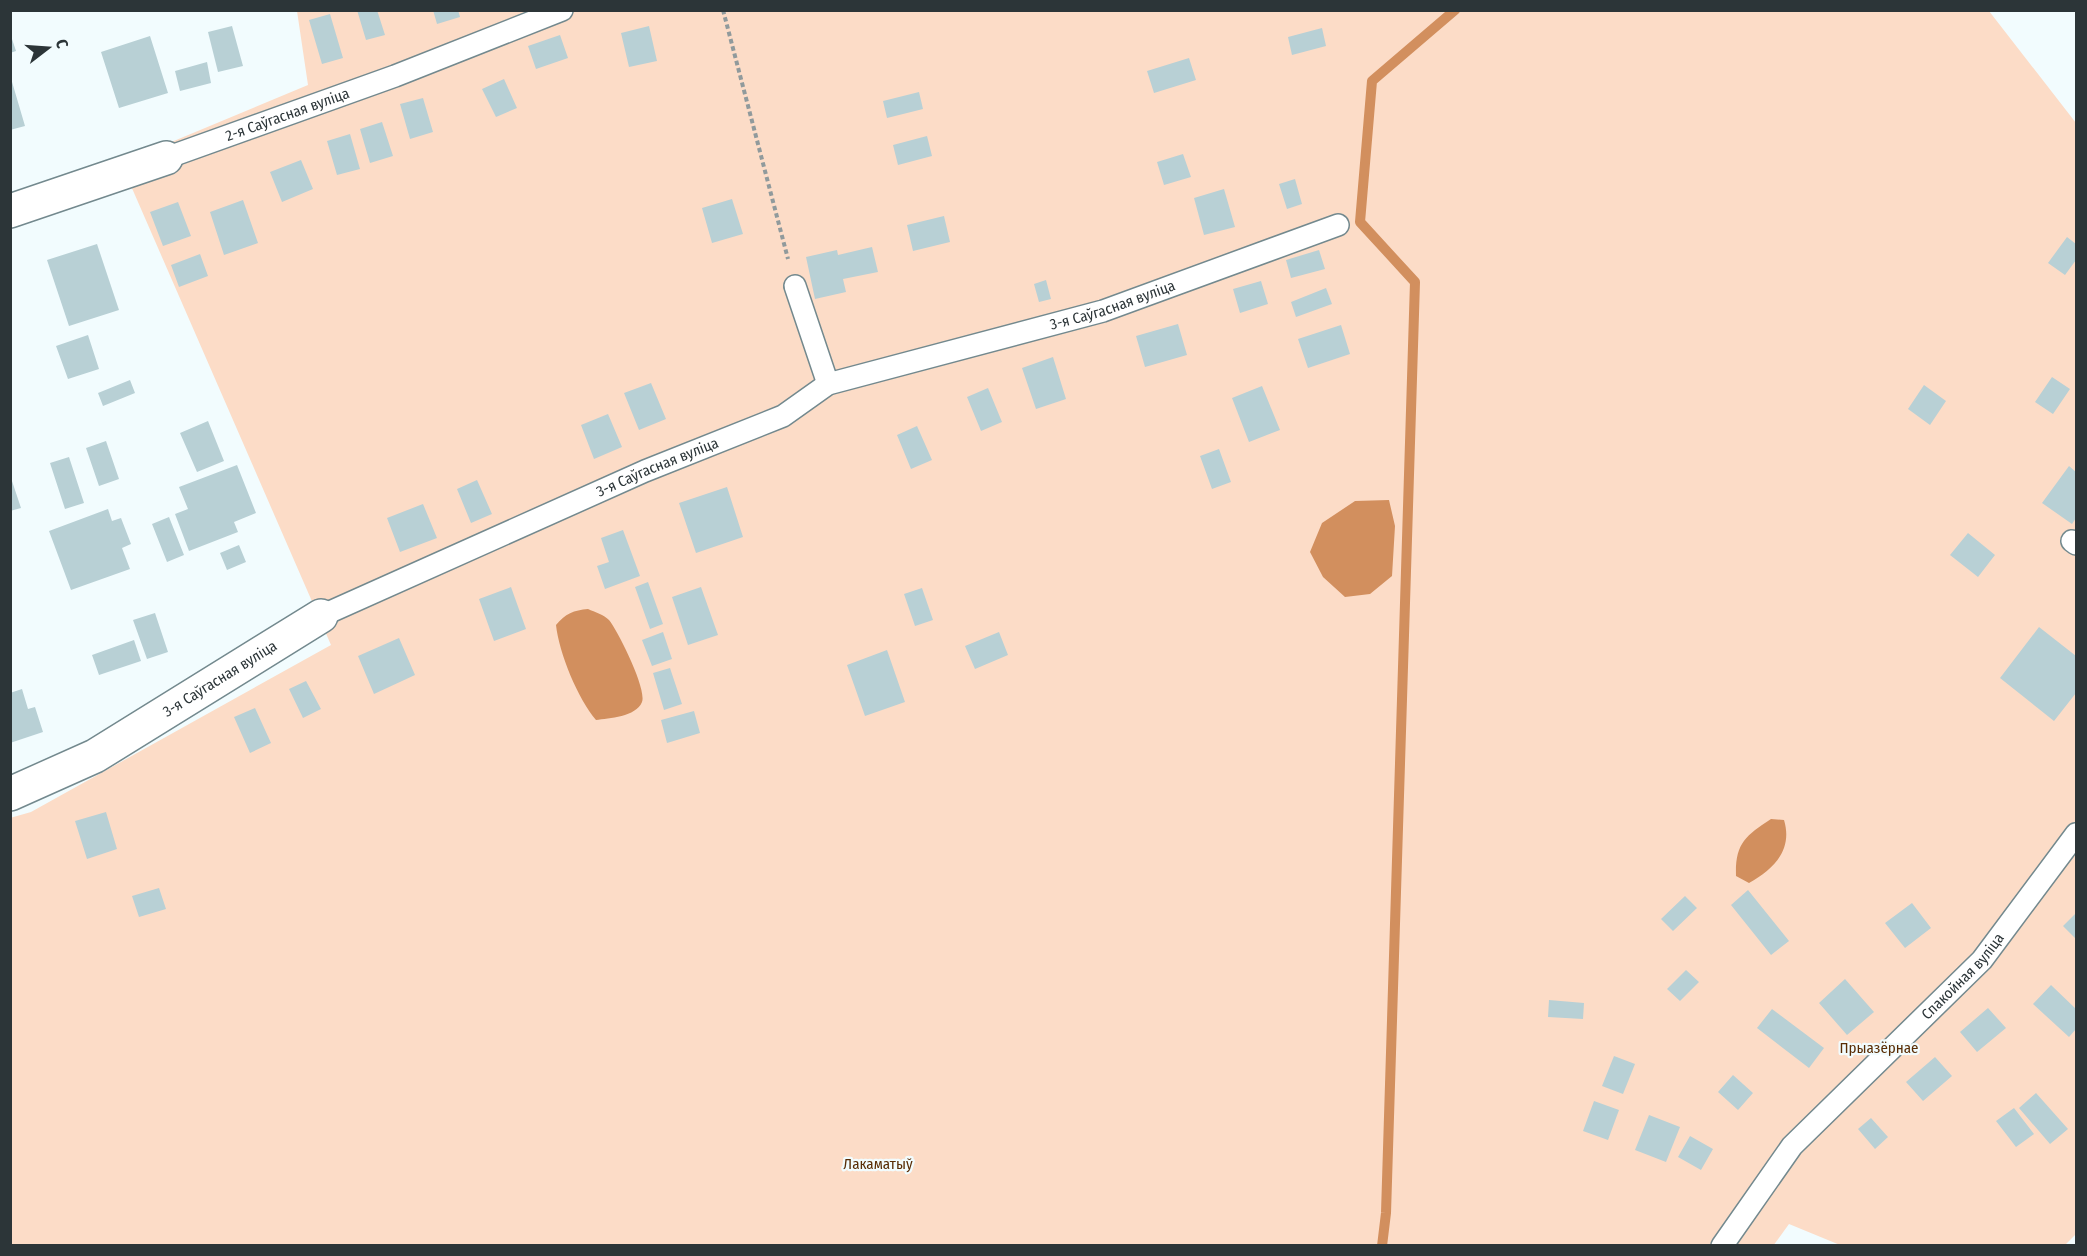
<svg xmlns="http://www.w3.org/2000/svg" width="2087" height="1256" font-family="'Fira Sans Condensed',sans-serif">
  <rect width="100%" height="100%" fill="#f2fcfe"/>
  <path fill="#fcdcc7" d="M297,11H1989L2076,123V1234L2065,1245H1840L1789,1224L1773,1246L11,1245L10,818L31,812L331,645L121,163L308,85Z"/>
  <path fill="#d28f5e" d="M1389,500L1395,526L1392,576L1370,594L1345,597L1323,577L1310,552L1322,523L1355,501Z
    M588,609C595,612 604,615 609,620C618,631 647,689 642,702C636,717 609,718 596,720C578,699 559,653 556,625C565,614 574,610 588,609Z
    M1771,819L1784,820C1793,850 1774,869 1749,883L1736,876C1735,844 1745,836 1771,819Z"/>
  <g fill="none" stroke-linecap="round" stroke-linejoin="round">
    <path stroke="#d28f5e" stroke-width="10" d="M1382,1246L1386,1213L1415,282L1360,222L1372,81L1455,10"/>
  </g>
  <path fill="#b8d0d5" d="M357,10H377L385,35L366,40Z
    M433,10H458L460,17L437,24Z
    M330,14L343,58L322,64L309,20Z
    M232,26L243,66L218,72L208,32Z
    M649,26L657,61L629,67L621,33Z
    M1322,28L1326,46L1292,55L1288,37Z
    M10,33L16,51L10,53Z
    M560,35L568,58L536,69L528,46Z
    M150,36L168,93L119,108L101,52Z
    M1189,58L1196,80L1154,93L1147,71Z
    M207,62L211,83L180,91L175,71Z
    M10,75L25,126L10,130Z
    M504,79L517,108L496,117L482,89Z
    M919,92L923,109L887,118L883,101Z
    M423,98L433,132L410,139L400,104Z
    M382,122L393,156L370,163L360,129Z
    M350,134L360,169L337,175L327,141Z
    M927,136L932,156L898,165L893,145Z
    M1183,154L1191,177L1164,185L1157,162Z
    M301,160L313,189L282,202L270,172Z
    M1295,179L1302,204L1287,209L1279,184Z
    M1224,189L1235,227L1204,235L1194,198Z
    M732,199L743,234L712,243L702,208Z
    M243,200L258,243L224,255L210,212Z
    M178,202L191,236L163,246L150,212Z
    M944,216L950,242L913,251L907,225Z
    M2067,237L2076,244V260L2065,275L2048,263Z
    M97,244L119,310L69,326L47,260Z
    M872,247L878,272L843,279L846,292L815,299L806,257L837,250L838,255Z
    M1319,250L1325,269L1291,278L1286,260Z
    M200,254L208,276L179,287L171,265Z
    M1046,280L1051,299L1039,302L1034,284Z
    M1261,281L1268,304L1240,313L1233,289Z
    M1326,288L1332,304L1296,317L1291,302Z
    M1178,324L1187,355L1145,367L1136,336Z
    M1341,325L1350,354L1308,368L1298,339Z
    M88,335L99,369L68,379L56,346Z
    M1053,357L1066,399L1036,409L1022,368Z
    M2052,377L2070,389L2053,414L2035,402Z
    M130,380L135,393L103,406L98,393Z
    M651,383L666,419L639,430L624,393Z
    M1924,385L1946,401L1930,425L1908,409Z
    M1262,386L1280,430L1249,442L1232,398Z
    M988,388L1002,422L981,431L967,397Z
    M608,414L622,447L594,459L581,425Z
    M208,421L224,461L197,472L180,433Z
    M917,426L932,460L911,469L897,435Z
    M106,441L119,479L99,486L86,448Z
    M1219,449L1231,482L1212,489L1200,456Z
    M69,457L84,503L65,509L50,463Z
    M237,465L256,513L234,522L238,532L189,551L175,514L188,509L179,487Z
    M2069,466L2076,472V518L2072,524L2042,503Z
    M10,475L21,508L10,511Z
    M477,480L492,514L471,523L457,489Z
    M727,487L743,537L696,553L679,503Z
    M423,504L437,538L400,552L387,518Z
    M108,509L112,521L121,518L131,544L122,548L130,569L71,590L49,531Z
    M169,517L184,555L167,562L152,524Z
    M623,530L640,576L605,589L597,566L609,562L601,538Z
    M1968,533L1995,555L1978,577L1950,555Z
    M239,545L246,562L227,570L220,553Z
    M648,582L663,624L650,629L635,587Z
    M511,587L526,629L494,641L479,599Z
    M701,587L718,635L688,645L672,597Z
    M922,588L933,620L915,626L904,594Z
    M155,613L168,652L147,659L133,620Z
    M2039,627L2076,656V693L2054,721L2000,678Z
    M663,632L672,659L652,666L642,640Z
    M999,632L1008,655L975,669L965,646Z
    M399,638L415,675L374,694L358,656Z
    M134,640L141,661L99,675L92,655Z
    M887,650L905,702L865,716L847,665Z
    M670,668L682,704L664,710L653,673Z
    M306,681L321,709L303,718L289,689Z
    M22,689L28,709L35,707L43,732L10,743V693Z
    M255,708L271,743L250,753L234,717Z
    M694,711L700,733L667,743L661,720Z
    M106,812L117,849L87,859L75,821Z
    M159,888L166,909L139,917L132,896Z
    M1748,890L1789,941L1771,955L1731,905Z
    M1685,896L1697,908L1673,931L1661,919Z
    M1912,903L1931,928L1905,948L1885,923Z
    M2076,913V939L2063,926Z
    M1686,970L1699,982L1680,1001L1667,989Z
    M1845,979L1874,1012L1847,1035L1819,1003Z
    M2051,985L2076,1009V1029L2069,1037L2033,1004Z
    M1549,1000L1584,1003L1583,1019L1548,1017Z
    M1988,1008L2006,1028L1977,1052L1960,1032Z
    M1772,1009L1824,1048L1809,1068L1757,1028Z
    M1614,1056L1635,1064L1623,1094L1602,1086Z
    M1935,1057L1952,1076L1923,1101L1906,1082Z
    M1733,1075L1753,1093L1738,1110L1718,1092Z
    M2036,1093L2068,1129L2050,1144L2019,1108Z
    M1594,1101L1619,1110L1608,1140L1583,1131Z
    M2014,1108L2034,1134L2016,1147L1996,1121Z
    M1649,1115L1680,1127L1666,1162L1635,1150Z
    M1871,1118L1888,1137L1875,1149L1858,1129Z
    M1690,1136L1713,1149L1701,1170L1678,1157Z"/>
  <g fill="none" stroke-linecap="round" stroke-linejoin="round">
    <g stroke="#73898e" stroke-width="24">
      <g id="service">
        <path id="s1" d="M166,158L395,76L562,10"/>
        <path d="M795,286L828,384"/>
        <path d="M2072,541L2076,544"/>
        <path id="s2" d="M321,616L645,471L783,416L828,384L1103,311L1338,225"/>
        <path id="s3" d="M1722,1246L1792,1146L1982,960L2076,834"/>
      </g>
    </g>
    <g stroke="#73898e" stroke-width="36">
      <g id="minor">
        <path d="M10,211L166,158"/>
        <path id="s4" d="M10,794L95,756L321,616"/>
      </g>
    </g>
    <path stroke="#909a9c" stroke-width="4" stroke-dasharray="4.5 3" stroke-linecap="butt" d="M723,10L788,259"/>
    <use href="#service" stroke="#fff" stroke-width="21"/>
    <use href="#minor" stroke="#fff" stroke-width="33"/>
  </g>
  <g text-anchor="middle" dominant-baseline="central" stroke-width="4.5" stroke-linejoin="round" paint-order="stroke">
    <g font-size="15" fill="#2c3538" stroke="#f2fcfe">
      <text stroke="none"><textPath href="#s1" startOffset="129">2-я Саўгасная вуліца</textPath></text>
      <text stroke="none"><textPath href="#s2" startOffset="854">3-я Саўгасная вуліца</textPath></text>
      <text stroke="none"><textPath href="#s2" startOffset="368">3-я Саўгасная вуліца</textPath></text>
      <text stroke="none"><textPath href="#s4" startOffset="240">3-я Саўгасная вуліца</textPath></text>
      <text stroke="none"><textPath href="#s3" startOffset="363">Спакойная вуліца</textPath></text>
    </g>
    <g font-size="15" fill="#592d05" stroke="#f2fcfe">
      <text x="1879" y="1048">Прыазёрнае</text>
      <text x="878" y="1164">Лакаматыў</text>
    </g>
  </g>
  <rect width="2087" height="1256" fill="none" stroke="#2c3538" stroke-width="24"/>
  <g transform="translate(48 48) rotate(73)" stroke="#f2fcfe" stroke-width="4.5" paint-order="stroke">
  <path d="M0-4.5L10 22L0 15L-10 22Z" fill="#2c3538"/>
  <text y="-9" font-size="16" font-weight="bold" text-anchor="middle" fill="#2c3538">С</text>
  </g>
</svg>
